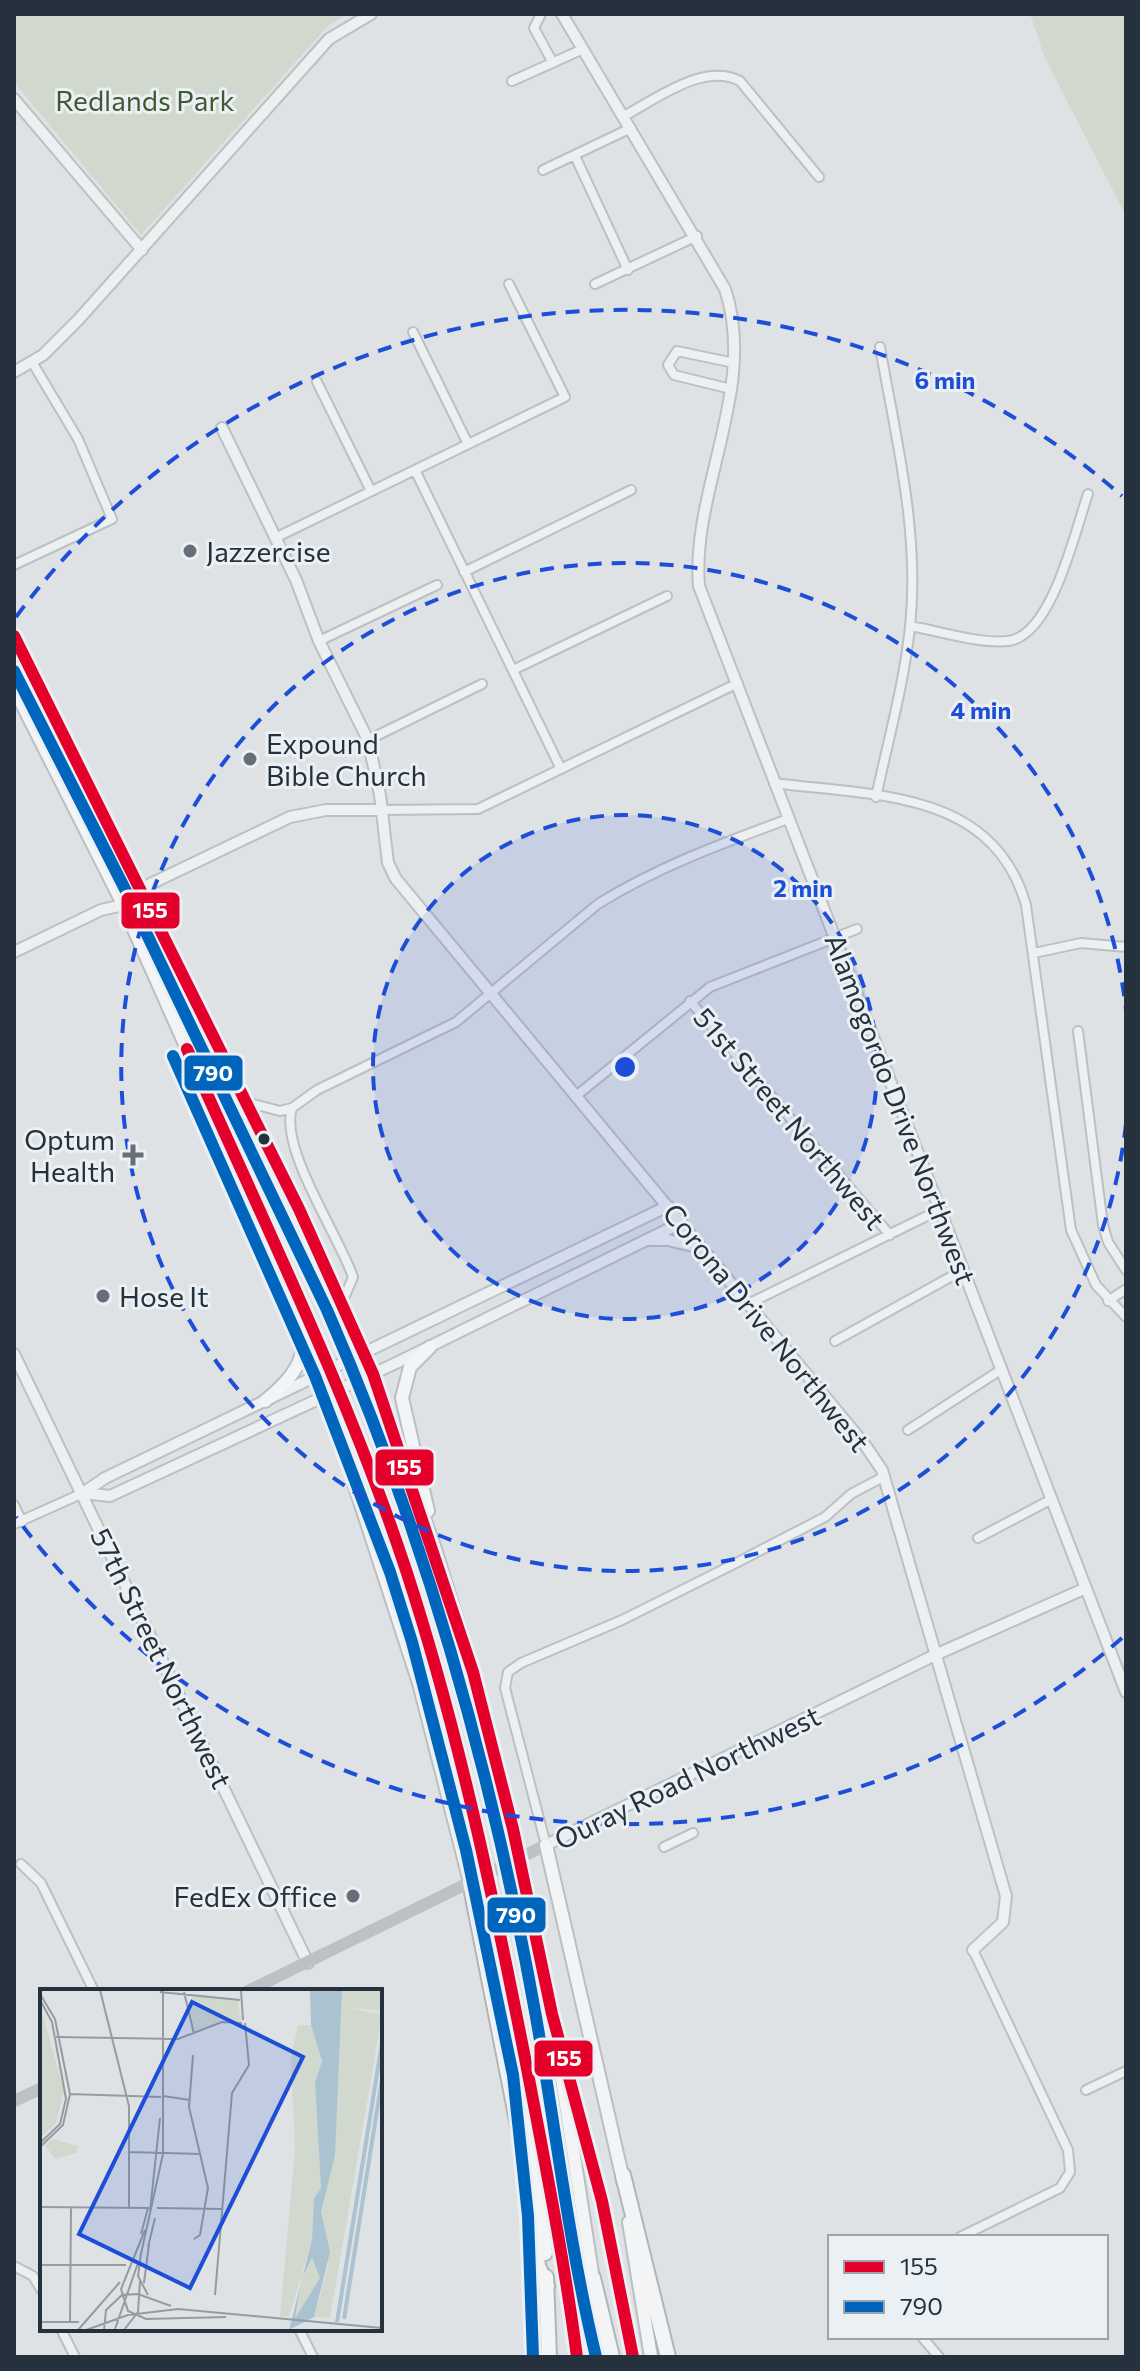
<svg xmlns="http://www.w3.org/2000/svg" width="1140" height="2371" font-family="Commissioner,sans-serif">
  <rect width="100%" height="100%" fill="#dfe2e4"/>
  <path fill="#d1d9ce" d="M14,14H346L326,28L141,235L14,82Z
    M1030,14H1126V216L1044,56Z"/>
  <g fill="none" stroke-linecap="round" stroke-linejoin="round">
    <g stroke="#bdc0c2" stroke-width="12">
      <path id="minor" d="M541,14L534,28L553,63
        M512,81L583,49
        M624,116C656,99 704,62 740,81L819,177
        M575,156L628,270
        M543,170L631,128
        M595,284L697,236
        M413,332L468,444
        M317,382L371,491
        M731,389L674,375L668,365L677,351L734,363
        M415,470L561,769
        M275,538L565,397L509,284
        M14,565L112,519L78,439L32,362
        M464,572L631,490
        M910,626C940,631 978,644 1008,641C1052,636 1075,531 1088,494
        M319,641L437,585
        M513,670L667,596
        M368,740L482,684
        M774,783C873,796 993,789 1026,905L1071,1230L1096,1285L1126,1317
        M876,797C888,741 904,684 910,627C920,533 896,439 880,347
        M382,810L478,809L738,683
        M1034,953L1081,943L1126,947
        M690,1001L890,1235
        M1078,1031L1103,1225L1108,1242L1126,1270
        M576,1096L710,987L857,929
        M246,1102L280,1111L292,1108L317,1090L456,1022L598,904C657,867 723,843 788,819
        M292,1108C279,1148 338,1234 353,1277L342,1303
        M1108,1301L1126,1289
        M748,1304L939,1210
        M835,1341L963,1270
        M908,1430L1002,1369
        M14,1505L22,1522
        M14,1524L83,1493
        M978,1538L1052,1499
        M546,1845L505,1688L508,1672L521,1663L622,1620L738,1562L825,1517L851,1494L885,1476
        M664,1847L693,1833
        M21,1864L41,1883L94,1991
        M1086,2090L1126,2071
        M960,2237L1060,2188L1070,2172L1068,2150L973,1950
        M14,2266L33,2276L42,2291
        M61,2329L75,2357
        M299,2329L313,2357
        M922,2337L939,2357"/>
    </g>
    <g stroke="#bdc0c2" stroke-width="14">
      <path id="tertiary" d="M562,14L725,289C758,388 691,490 699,586L1126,1692
        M14,99L142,250
        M14,372L43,355L79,319L329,39L371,14
        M222,428L296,580L319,641L368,740L380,795L388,863L396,879L865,1445L882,1470L1006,1896L1003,1922L973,1950
        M142,888L290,817L326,810H382
        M14,952L101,910L123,905
        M650,1240H668L701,1248
        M14,1354L308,1963
        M83,1493L110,1496L392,1365L681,1223
        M83,1493L105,1478L668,1206
        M546,1845L935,1655L1086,1588"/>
    </g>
    <g stroke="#bbbfc2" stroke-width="16">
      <path id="primary" d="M14,636L299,1209L364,1353L434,1546L473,1672L513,1829
        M14,688L120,898L330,1370L405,1567L482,1846
        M110,861L121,880L142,888
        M128,907L171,967L182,977
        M265,1401C346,1336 270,1319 270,1248
        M352,1438L355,1486L419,1683L470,1882
        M428,1511L402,1398L410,1367L430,1347
        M546,1845L624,2184
        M528,1895L552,2014L594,2286
        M496,1910L531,2082
        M569,2075L602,2201L633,2357
        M540,2131L567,2279L577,2357
        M629,2222L651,2357
        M597,2316L601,2357"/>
    </g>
    <g stroke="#b1b5b9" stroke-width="18">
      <path id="motorway" d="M470,1882L528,2176L538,2266L547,2286
        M529,2073L545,2253
        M623,2175L668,2357
        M546,2277L549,2357
        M593,2278L612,2357"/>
    </g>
    <use href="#minor" stroke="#edf0f1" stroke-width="8"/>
    <use href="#tertiary" stroke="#edf0f1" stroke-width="10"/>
    <path stroke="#bdc1c4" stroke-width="12" d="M248,1991L546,1845
      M14,2101L42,2088"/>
    <use href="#primary" stroke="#f3f4f5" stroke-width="12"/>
    <use href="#motorway" stroke="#f3f4f5" stroke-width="14"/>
    <g stroke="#bbbfc2" stroke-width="16" stroke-linecap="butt">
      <path id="primary-bridge" d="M513,1829L528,1895
        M482,1846L496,1910"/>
    </g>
    <use href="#primary-bridge" stroke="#f3f4f5" stroke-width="12"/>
    <g stroke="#ebf0f4" stroke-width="18">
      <path id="bus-1" d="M14,636L299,1209L373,1374L473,1672L513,1829L552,2014L602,2201L633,2357
        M187,1049C263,1221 347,1391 406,1570C458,1729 493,1895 525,2058C544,2158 564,2257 577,2357"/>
    </g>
    <g stroke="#ebf0f4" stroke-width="18">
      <path id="bus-2" d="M14,671L128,895L327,1310C425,1534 493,1776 536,2017C556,2131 569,2245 596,2357
        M173,1056L315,1376L390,1572L412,1642L466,1850L513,2075L528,2216L533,2357"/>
    </g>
    <use href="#bus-1" stroke="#e4002b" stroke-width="12"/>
    <use href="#bus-2" stroke="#0065bd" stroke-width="12"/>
  </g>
  <circle cx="625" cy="1067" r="252" fill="#1d4ed8" fill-opacity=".12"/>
  <g fill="none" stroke="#1d4ed8" stroke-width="4" stroke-dasharray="14 10">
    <circle cx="625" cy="1067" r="252"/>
    <path d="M1126 1124A504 504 0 1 1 1126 1010"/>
    <path d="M1122 1638A757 757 0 0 1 16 1517M16 617A757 757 0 0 1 1122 496"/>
  </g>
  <g fill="#666f77" stroke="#ebf0f4" stroke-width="3">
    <circle cx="190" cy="551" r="8"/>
    <circle cx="250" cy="759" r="8"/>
    <path d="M129 1143h8v8h8v8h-8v8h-8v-8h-8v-8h8z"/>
    <circle cx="103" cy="1296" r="8"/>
    <circle cx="353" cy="1896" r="8"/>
  </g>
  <circle fill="#25313d" stroke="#ebf0f4" stroke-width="3" cx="264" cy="1139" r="7"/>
  <g text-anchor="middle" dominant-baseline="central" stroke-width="6" stroke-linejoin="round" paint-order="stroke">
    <g font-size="28" fill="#3f5932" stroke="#ebf0f4">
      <text x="145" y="100">Redlands Park</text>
    </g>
    <g font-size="28" fill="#25313d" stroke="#ebf0f4" text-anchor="start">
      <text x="206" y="551">Jazzercise</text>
      <text x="266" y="743">Expound<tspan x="266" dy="32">Bible Church</tspan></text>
      <text x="115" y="1139" text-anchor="end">Optum<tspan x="115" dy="32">Health</tspan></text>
      <text x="119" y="1296">Hose It</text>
      <text x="337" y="1896" text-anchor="end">FedEx Office</text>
    </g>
    <g font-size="28" fill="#25313d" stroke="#ebf0f4">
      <text transform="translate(901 1109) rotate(69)">Alamogordo Drive Northwest</text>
      <text transform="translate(790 1118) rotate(50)">51st Street Northwest</text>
      <text transform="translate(767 1327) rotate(51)">Corona Drive Northwest</text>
      <text transform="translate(162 1658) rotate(64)">57th Street Northwest</text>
      <text transform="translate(687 1777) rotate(-26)">Ouray Road Northwest</text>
    </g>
  </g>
  <g transform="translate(40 1989)">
    <rect width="342" height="342" fill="#dfe2e4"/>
    <path d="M302,1H342V22L309,19L342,26L290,329L274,328L288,277L281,224L296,134ZM155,5L198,12L201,32H182L154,43L148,16ZM0,15L24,102L16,134L0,149ZM258,36H271L282,72L275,94L281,199L274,209L272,251L249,328L240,327L255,161L251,69ZM13,150L37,157V164L15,170L5,156ZM271,268L280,289L255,329L262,288Z" fill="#d1d9ce"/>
    <path d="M270,1H302L295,166L281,223L290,263L274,328L249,341L272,251L274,209L281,199L275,94L282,72L271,36ZM272,269L280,289L255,329L262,288Z" fill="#abc2d1" fill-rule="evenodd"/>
    <path fill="none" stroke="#abc2d1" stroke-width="4" d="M304,330L342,90M297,333L342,54"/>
    <path fill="none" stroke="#959ba1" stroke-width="2" d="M60,1L89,117V219M201,1L203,31M120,3L200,11M144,3L154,45M0,5L15,30L30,105L23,136L0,158M0,11L12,33L26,110L20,135L0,154M16,48L138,50L182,33L202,34M153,66L149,118L168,199L160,246L154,250M29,105L121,108M123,107L150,111M89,163L160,165M0,218L109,219M31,218L30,333H39M117,219L182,220M110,222L120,129M105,241L81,300L88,322L106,330L186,328M101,245L108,219M108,258L115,229M101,264L98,287L108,306M101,265L123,165V1M0,276H86M104,294L109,255M175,306L192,104L209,76L205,34M0,333H30M75,340L98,274M38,341L80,293M46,341L88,326L138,320L342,339M64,341L66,321L82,306L98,305L131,317M84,341L98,323L100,292"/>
    <path fill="#1d4ed8" fill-opacity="0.15" stroke="#1d4ed8" stroke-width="4" d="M152,13L263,68L150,299L39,245Z"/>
    <rect width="342" height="342" fill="none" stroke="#25313d" stroke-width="4"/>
  </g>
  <circle cx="625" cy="1067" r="12" fill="#1d4ed8" stroke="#ebf0f4" stroke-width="4"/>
  <g font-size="24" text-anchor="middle" font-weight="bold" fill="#1d4ed8" stroke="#ebf0f4" stroke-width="6" stroke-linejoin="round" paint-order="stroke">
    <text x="945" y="389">6 min</text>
    <text x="981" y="719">4 min</text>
    <text x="803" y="897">2 min</text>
  </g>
  <g stroke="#ebf0f4" stroke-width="3">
    <rect x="120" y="891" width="61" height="39" rx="8" fill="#e4002b"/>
    <rect x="183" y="1054" width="61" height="38" rx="8" fill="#0065bd"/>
    <rect x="374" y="1448" width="61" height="39" rx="8" fill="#e4002b"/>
    <rect x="486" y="1896" width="61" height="38" rx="8" fill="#0065bd"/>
    <rect x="533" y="2039" width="61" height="39" rx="8" fill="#e4002b"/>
  </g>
  <g font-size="22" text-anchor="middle" font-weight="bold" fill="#fff">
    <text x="150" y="918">155</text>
    <text x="213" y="1081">790</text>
    <text x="404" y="1475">155</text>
    <text x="516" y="1923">790</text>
    <text x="564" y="2066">155</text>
  </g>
  <rect width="1140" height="2371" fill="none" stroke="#25313d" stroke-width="32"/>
  <rect x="828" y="2235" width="280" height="104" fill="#ebf0f4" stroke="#9ca4ab" stroke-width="2"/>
  <rect x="844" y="2261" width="40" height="12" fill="#e4002b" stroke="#9ca4ab" stroke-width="2"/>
  <text x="900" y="2275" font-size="24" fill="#25313d">155</text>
  <rect x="844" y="2301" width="40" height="12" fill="#0065bd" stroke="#9ca4ab" stroke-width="2"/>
  <text x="900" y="2315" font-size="24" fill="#25313d">790</text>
</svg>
